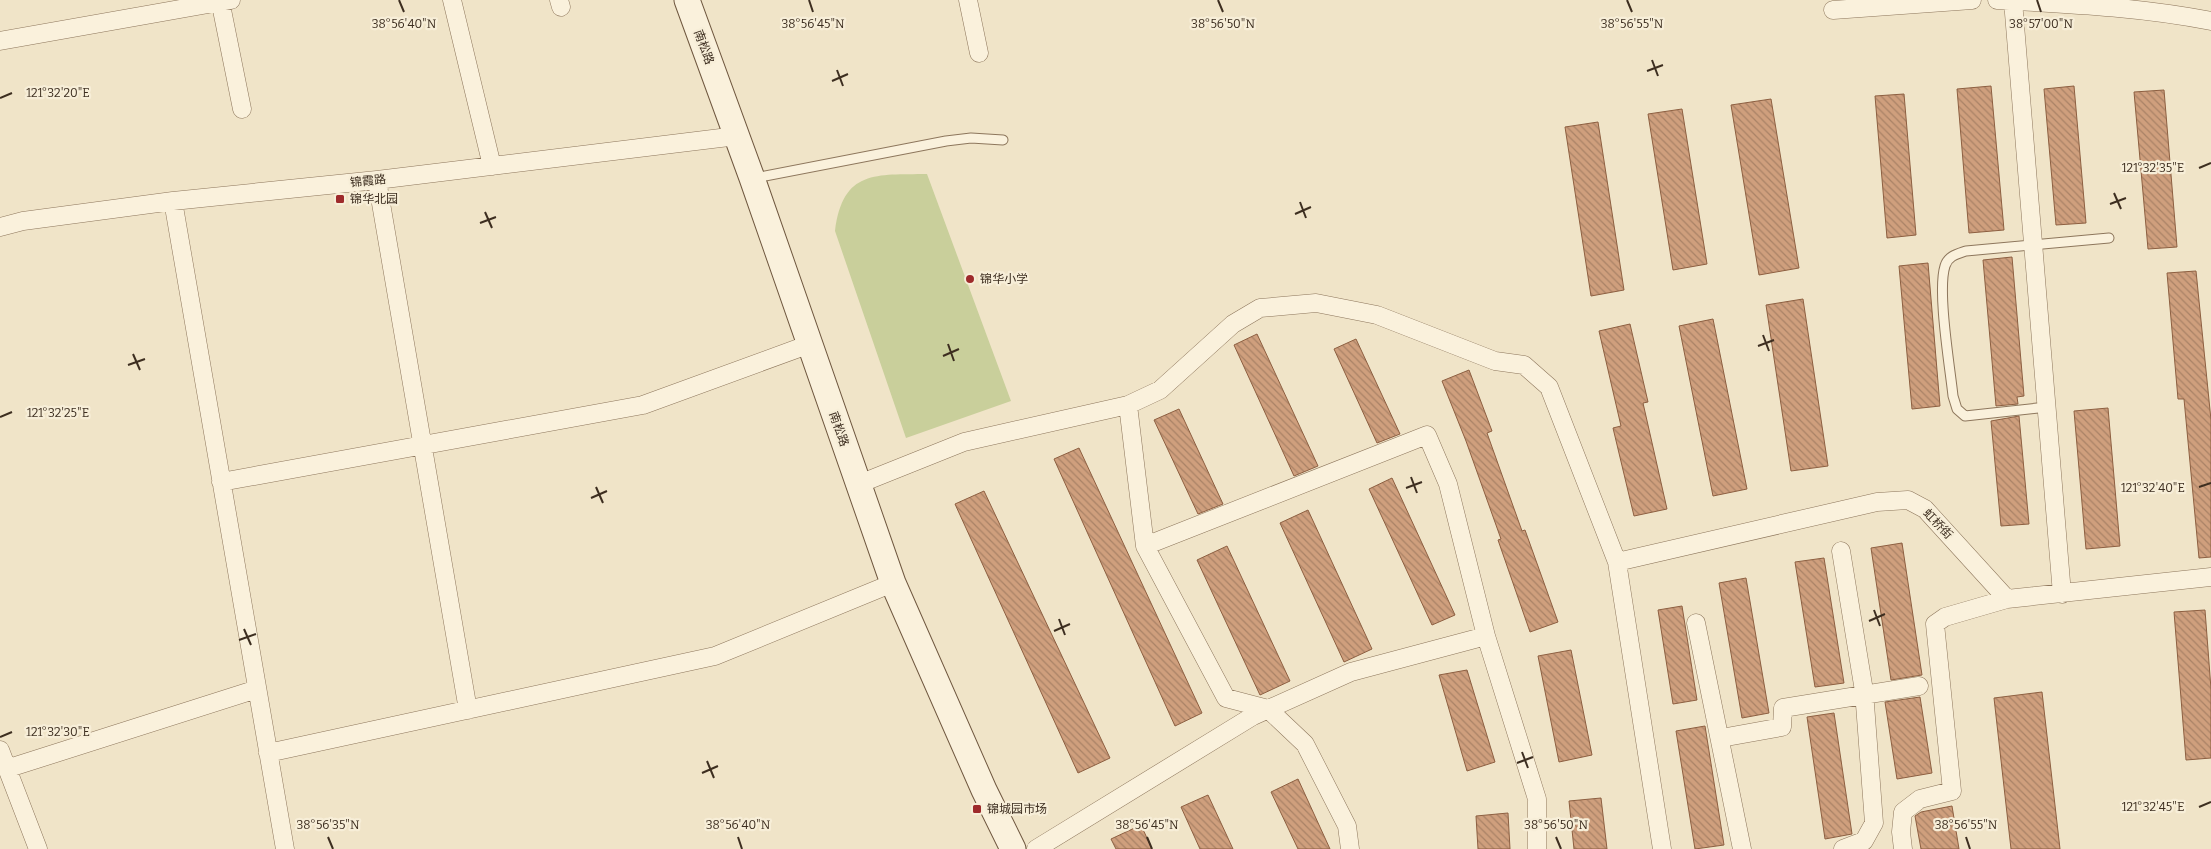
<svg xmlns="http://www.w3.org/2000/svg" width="2211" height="849" font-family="Bitter,'Noto Sans SC',serif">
  <defs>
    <pattern id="building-back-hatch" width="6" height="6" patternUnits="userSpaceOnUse" patternTransform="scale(1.25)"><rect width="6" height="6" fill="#cf9f7d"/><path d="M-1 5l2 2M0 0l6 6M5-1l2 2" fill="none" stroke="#a98266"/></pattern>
  </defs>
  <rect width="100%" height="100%" fill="#f0e4c8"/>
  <path fill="#c9cf9b" d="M927,174L1011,401L906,438L835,231C843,169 876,175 927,174Z"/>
  <path fill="url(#building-back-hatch)" stroke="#8d5f41" d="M1991,86L2004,230L1969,233L1957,89Z
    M2074,86L2086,223L2056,225L2044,89Z
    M2164,90L2177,247L2148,249L2134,92Z
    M1904,94L1916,235L1887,238L1875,96Z
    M1771,99L1799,268L1759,275L1731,105Z
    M1682,109L1707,264L1673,270L1648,114Z
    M1598,122L1624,290L1591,296L1565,127Z
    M2012,257L2024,396L2017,397L2018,404L1996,406L1983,260Z
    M1928,263L1940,406L1912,409L1899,266Z
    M2196,271L2211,420V557L2199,558L2184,399H2178L2167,273Z
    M1803,299L1828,466L1791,471L1766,305Z
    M1713,319L1747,489L1713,496L1679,326Z
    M1630,324L1648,402L1643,403L1667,509L1634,516L1613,428L1621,426L1599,331Z
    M1257,334L1318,466L1294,476L1234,345Z
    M1356,339L1400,434L1377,443L1334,349Z
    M1469,370L1492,431L1487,433L1522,531L1525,530L1558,622L1530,632L1498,540L1501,539L1466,441L1442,381Z
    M2108,408L2120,546L2086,549L2074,411Z
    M1179,409L1223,504L1198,514L1154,420Z
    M2019,416L2029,524L2001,526L1991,421Z
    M1079,448L1202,713L1175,726L1054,459Z
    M1392,478L1455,615L1432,625L1369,489Z
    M984,491L1110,758L1078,773L955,504Z
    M1308,510L1372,649L1344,662L1280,523Z
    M1902,543L1922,675L1891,680L1871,548Z
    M1227,546L1290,681L1260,695L1197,560Z
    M1824,558L1844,683L1815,687L1795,562Z
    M1746,578L1769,713L1742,718L1719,583Z
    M1682,606L1697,700L1673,704L1658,610Z
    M2205,610L2211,689V758L2186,760L2174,612Z
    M1571,650L1592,755L1559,762L1538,656Z
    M1467,670L1495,762L1467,771L1439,675Z
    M2042,692L2060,849H2011L1994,698Z
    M1920,697L1932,773L1897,779L1885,702Z
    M1834,713L1852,834L1825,839L1807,717Z
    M1705,726L1724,845L1695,849L1676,731Z
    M1298,779L1330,849H1298L1271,792Z
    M1208,795L1233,849H1200L1181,807Z
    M1601,798L1607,849H1574L1569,801Z
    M1952,806L1959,849H1921L1915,816L1921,812Z
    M1508,813L1510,849H1478L1476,816Z
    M1141,825L1152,849H1116L1111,839Z"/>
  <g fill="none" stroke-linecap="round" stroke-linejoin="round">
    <g stroke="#8d765c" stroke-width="11">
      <path id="lane" d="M755,178L946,141L971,138L1003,140
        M2047,407L1965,416L1957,409L1953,396C1950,367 1937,291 1945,266C1948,256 1957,254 1966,251L2109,238"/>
    </g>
    <g stroke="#8d765c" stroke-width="19">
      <path id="street" d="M220,0L242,109
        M452,0L492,166
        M559,0L561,7
        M968,0L979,53
        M1997,0C2068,4 2140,7 2211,21
        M2013,1L2062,594
        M1833,10L1972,0
        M0,41L231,0
        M377,180L468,710
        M173,201L285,849
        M0,227L23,221L173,201L377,180L737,136
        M1128,405L1145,546L1427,435L1448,484L1486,636L1537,799V849
        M221,482L643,405L810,344
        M859,484L964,442L1128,405L1160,390L1233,324L1260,308L1316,303L1377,315L1495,361L1524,365L1549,387L1617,562L1662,849
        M1145,546L1226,698L1268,709L1305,744L1347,826L1350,849
        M1841,551L1864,691L1874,823L1864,841L1843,849
        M1617,562L1877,502L1908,500L1925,509L2007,599L2211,577
        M1696,623L1742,849
        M1721,738L1782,727L1783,708L1919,686
        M0,750L38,849
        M268,753L715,656L893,583
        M9,768L257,689
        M1036,849L1253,716L1351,672L1486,636
        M1903,849L1901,832L1903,812L1920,799L1952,791L1935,624L1945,617L2007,599"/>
    </g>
    <g stroke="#6f573f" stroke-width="27">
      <path id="secondary" d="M687,0L752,178L893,583L984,790L1013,849"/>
    </g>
    <use href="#lane" stroke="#faf1dc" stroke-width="9"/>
    <use href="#street" stroke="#faf1dc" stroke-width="18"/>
    <use href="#secondary" stroke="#faf1dc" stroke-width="25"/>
  </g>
  <path fill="none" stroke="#3d2e20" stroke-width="2" d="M399,0L404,12M809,0L813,12M1218,0L1223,12M1627,0L1632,12M2037,0L2041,12M1652,60L1658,76M837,70L843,86M1647,71L1663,65M832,81L848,74M0,98L12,93M2199,168L2211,163M2114,193L2121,209M1300,202L1306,218M2110,204L2126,198M485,212L492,228M1295,214L1311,207M480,223L496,217M1763,335L1769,351M948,344L954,361M1758,346L1774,340M133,354L140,370M943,356L959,349M128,365L145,359M0,417L12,412M1411,477L1417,493M596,487L603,503M2199,487L2211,483M1406,488L1422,482M591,498L607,491M1874,610L1880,626M1059,619L1065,635M1869,621L1885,614M244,629L251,645M1054,631L1070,624M239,640L256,634M0,737L12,732M1522,752L1528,768M707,761L714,778M1517,763L1533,757M702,773L718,766M2199,807L2211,802M328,837L333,849M738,837L742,849M1147,837L1152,849M1556,837L1561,849M1966,837L1970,849"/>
  <g fill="#9e2a2b" stroke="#f7eed8" stroke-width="2">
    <rect x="335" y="194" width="10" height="10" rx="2.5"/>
    <circle cx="970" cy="279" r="5"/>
    <rect x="972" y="804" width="10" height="10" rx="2.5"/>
  </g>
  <g text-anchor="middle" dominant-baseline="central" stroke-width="4.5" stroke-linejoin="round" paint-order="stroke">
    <g font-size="12" fill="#3d2e20" stroke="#f7eed8">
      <text transform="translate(704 47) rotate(70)">南松路</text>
      <text transform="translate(368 181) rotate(-6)">锦霞路</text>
      <text transform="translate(839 429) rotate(71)">南松路</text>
      <text transform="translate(1938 524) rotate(46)">虹桥街</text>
    </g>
    <g font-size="12" fill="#3d2e20" stroke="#f7eed8" text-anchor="start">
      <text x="350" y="199">锦华北园</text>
      <text x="980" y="279">锦华小学</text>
      <text x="987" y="809">锦城园市场</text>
    </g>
  </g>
  <g font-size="12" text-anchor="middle" fill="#3d2e20" stroke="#f7eed8" stroke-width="4.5" stroke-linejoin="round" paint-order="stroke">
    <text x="404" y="28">38°56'40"N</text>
    <text x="813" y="28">38°56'45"N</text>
    <text x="1223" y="28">38°56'50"N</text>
    <text x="1632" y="28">38°56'55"N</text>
    <text x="2041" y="28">38°57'00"N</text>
    <text x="58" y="97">121°32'20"E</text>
    <text x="2153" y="172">121°32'35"E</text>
    <text x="58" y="417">121°32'25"E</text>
    <text x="2153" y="492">121°32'40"E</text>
    <text x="58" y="736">121°32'30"E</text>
    <text x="2153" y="811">121°32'45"E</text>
    <text x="328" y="829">38°56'35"N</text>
    <text x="738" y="829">38°56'40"N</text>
    <text x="1147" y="829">38°56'45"N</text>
    <text x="1556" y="829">38°56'50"N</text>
    <text x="1966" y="829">38°56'55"N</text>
  </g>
</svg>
